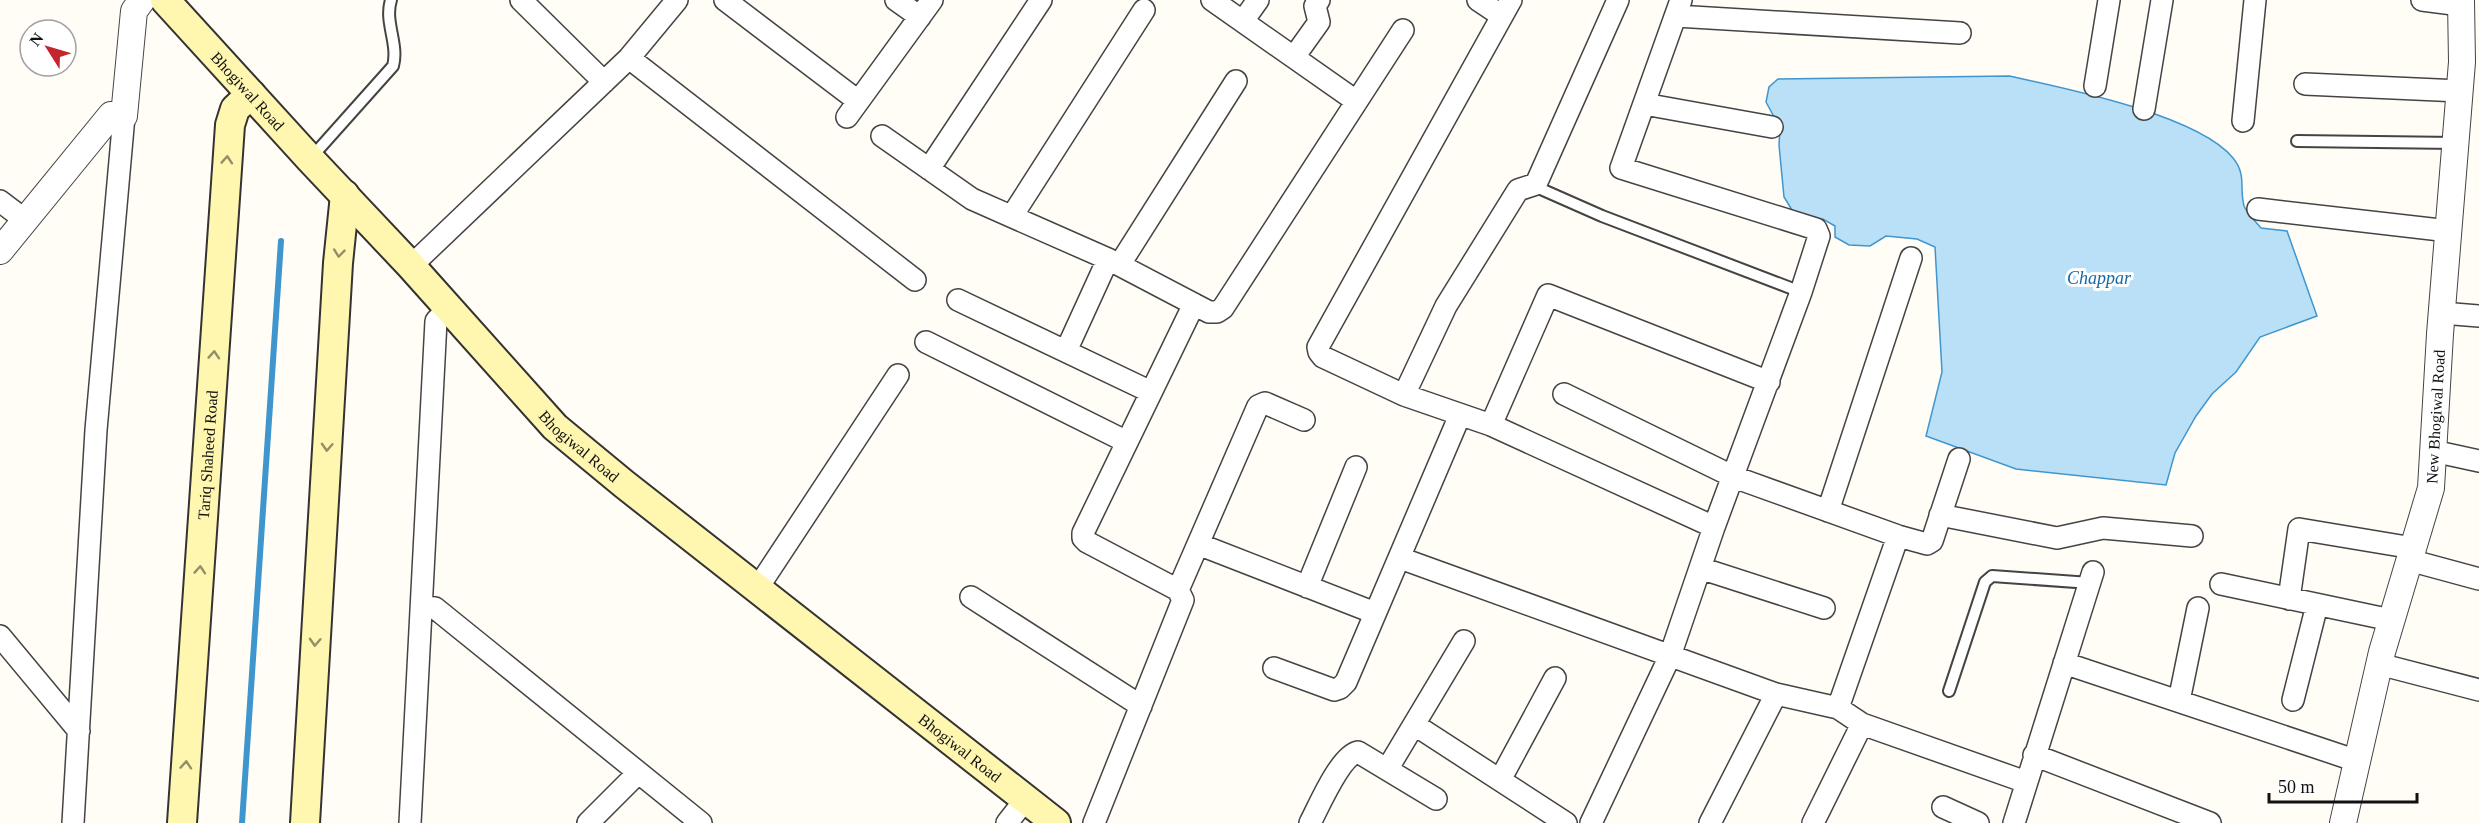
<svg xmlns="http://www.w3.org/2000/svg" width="2479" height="823" font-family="'Times New Roman',serif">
  <rect width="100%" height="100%" fill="#fffdf5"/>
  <path fill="#b9e0f7" stroke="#3f96cf" stroke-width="1.5" d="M2009,76C2064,88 2198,115 2233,158C2247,175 2239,188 2244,206C2247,213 2256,222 2261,228L2287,231L2317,316L2260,337L2236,372L2212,394L2196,416L2175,453L2166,485L2016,469L1926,436L1942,372L1935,247L1917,239L1886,236L1870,246L1849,245L1835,237V226L1823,219L1817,222L1795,215L1784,197L1779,145L1780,128L1766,102L1769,87L1778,79Z"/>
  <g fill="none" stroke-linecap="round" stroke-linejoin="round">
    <path stroke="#3f96cf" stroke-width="6" d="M242,823L281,241"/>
    <g stroke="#444" stroke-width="14">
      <path id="service" d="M2297,141L2456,143
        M310,159L393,66C399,44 384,22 391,0
        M1534,186L1602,216L1801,292
        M1949,691L1985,582L1992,576L2090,583"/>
    </g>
    <g stroke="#444" stroke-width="24">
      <path id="minor" d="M521,0L604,82
        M725,0L858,101
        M896,0L920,17
        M1212,0L1356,101
        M1478,0L1502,16
        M1511,0L1318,347L1319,352L1323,357L1404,395L1491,425L1714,527
        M2422,0L2461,5
        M1676,16L1960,33
        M1243,21L1258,0
        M1294,57L1319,22L1315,6L1319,0
        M629,58L915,280
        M2305,84L2460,91
        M2095,86L2109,0
        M1644,104L1772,127
        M2144,109L2162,0
        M847,117L932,0
        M2243,121L2255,0
        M882,136L972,199L1108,259
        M929,169L1041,0
        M0,201L25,220
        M2258,209L2449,231
        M1012,216L1144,10
        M1120,264L1236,81
        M411,266L629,58L677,0
        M958,300L1151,392
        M2442,313L2479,316
        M926,342L1127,442
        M1066,351L1108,259L1209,312H1217L1223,308L1403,30
        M1564,394L1734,477L1898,536L1838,708
        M1404,395L1446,306L1518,190L1536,184L1618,0
        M1491,425L1548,295L1769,382
        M2433,451L2479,461
        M1828,511L1911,258
        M1940,515L2057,538L2103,528L2192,536
        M1898,536L1927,544L1932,541L1959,459
        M1198,544L1375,613
        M1400,558L1776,694L1838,708L1862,724L2026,782
        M2409,560L2479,579
        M1700,568L1824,608
        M2221,584L2391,620
        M1307,587L1356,467
        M757,589L898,375
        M1178,590L1258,406L1265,403L1304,420
        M971,597L1141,706
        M2289,599L2299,529L2413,548
        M422,607L435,608L701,823
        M0,636L79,731
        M2064,663L2357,761
        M2379,664L2479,690
        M1274,668L1334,690L1340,688L1346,682L1460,415
        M2293,700L2317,605
        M2179,701L2198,608
        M1415,725L1566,823
        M2034,755L2210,823
        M1388,768L1464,641
        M1500,780L1555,678
        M1943,807L1978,823
        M73,823L96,430L124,116
        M410,823L436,321L448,308
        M588,823L638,773
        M1007,823L1025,800
        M1094,823L1183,600L1178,590L1087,542L1083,538V533L1194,304
        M1310,823C1319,806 1340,756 1358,752L1436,799
        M1591,823L1670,656L1714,527L1801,292L1819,236L1816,229L1621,168L1681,0
        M1710,823L1776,694
        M1813,823L1862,724
        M2014,823L2093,572"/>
    </g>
    <g stroke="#444" stroke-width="28">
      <g id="tertiary">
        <path d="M0,251L111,115L124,116L134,11L142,0"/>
        <path id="s1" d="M2343,823L2382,652L2431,488L2440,334L2462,62L2461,0"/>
      </g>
    </g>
    <g stroke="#333" stroke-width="32">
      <g id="secondary">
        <path id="s2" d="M165,0L310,159L411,266L555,427L624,484L1056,823"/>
        <path id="s3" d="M182,823L230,125L235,109L251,94"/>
        <path d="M305,823L338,263L345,195"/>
      </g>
    </g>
    <use href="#service" stroke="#fff" stroke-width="10"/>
    <use href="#minor" stroke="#fff" stroke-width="21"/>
    <use href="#tertiary" stroke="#fff" stroke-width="26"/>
    <use href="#secondary" stroke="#fff6b0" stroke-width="28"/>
  </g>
  <defs><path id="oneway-chevron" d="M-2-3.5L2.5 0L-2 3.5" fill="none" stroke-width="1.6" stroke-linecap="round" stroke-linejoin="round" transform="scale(1.5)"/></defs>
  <g stroke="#948f68">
    <use href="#oneway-chevron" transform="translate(227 160) rotate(-86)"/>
    <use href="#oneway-chevron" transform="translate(339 253) rotate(96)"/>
    <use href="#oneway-chevron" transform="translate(214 355) rotate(-86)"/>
    <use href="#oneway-chevron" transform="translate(327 447) rotate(93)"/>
    <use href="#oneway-chevron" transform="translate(200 570) rotate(-86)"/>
    <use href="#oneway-chevron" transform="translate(315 642) rotate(93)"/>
    <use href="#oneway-chevron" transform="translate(186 765) rotate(-86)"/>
  </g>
  <g text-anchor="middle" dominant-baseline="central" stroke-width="6" stroke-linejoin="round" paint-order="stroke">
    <g font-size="16" fill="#111" stroke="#fff">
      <text stroke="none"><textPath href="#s2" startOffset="123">Bhogiwal Road</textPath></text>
      <text stroke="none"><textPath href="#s1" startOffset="418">New Bhogiwal Road</textPath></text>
      <text stroke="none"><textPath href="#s2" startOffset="609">Bhogiwal Road</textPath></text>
      <text stroke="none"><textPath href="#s3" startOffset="369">Tariq Shaheed Road</textPath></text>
      <text stroke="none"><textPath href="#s2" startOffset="1095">Bhogiwal Road</textPath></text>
    </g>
    <g font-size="18" font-style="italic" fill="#1768a6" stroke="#fff">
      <text x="2099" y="278">Chappar</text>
    </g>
  </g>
  <g transform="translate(48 48) rotate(307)"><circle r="28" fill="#ffffff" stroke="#a0a0a0" stroke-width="1.5"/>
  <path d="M0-4.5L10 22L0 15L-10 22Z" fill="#c4262e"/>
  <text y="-9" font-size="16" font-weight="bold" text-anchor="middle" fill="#111111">N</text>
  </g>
  <path d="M2269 793v9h148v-9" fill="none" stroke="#111111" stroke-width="3"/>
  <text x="2278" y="793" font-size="18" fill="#111111" stroke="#ffffff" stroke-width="4.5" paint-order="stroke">50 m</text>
</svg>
